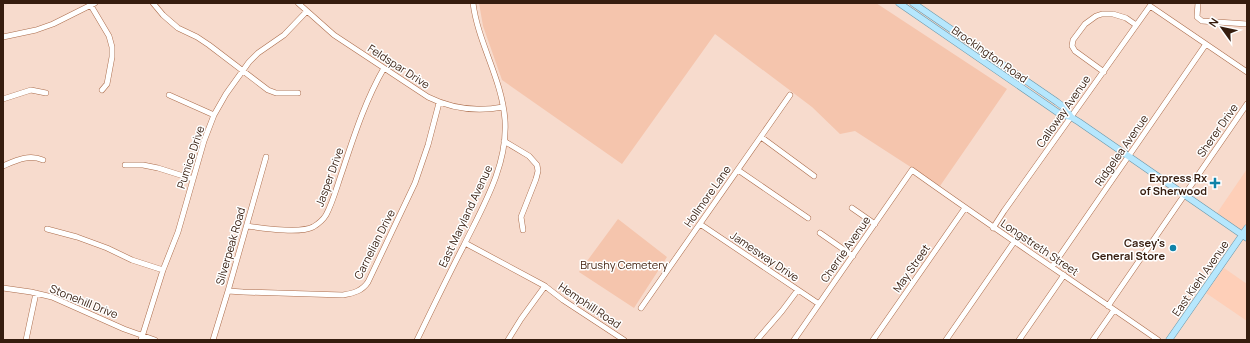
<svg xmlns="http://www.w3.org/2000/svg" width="1250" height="343" font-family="Manrope,sans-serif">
  <rect width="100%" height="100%" fill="#f7dbcd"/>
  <path fill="#fecfb8" d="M1247,169V238L1215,216Z
    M1224,268L1247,284V321L1206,293Z"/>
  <path fill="#f5c5ad" d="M479,3H876L1007,89L940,186L855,131L840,134L812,107L715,34L622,164L502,80L483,26Z
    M618,219L667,257L634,308L579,272Z"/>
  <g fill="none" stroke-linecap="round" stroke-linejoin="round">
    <g stroke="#ab6c4b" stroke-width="6">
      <path id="minor" d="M153,3L163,15L178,28L197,37L209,45L268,90L276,93H298
        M298,3L334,35L428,97C452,109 476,112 503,107
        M1198,3L1197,17L1202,21L1247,24
        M90,4L109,36L112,47V57L107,84L102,90
        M3,37L36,30L53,24L95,3
        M1104,72L1075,51L1072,46L1073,40L1085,24L1096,16L1102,14H1113L1126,18L1136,25
        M169,95L214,115
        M3,99L31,90L46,93
        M761,137L814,176
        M504,141L529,156L537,165L538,171L536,179L521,217L523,230
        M125,165H143L158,168L193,179
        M3,166C17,160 29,154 43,160
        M738,170L808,218
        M852,208L875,224
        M700,224L819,304
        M247,226C262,228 299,234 313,227C318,224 323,220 326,215C333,202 337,186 342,172C354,136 365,101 384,68
        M993,228L1004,211L1150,6L1247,72
        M47,229L77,237L107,248L132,260L163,270
        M820,233L853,256
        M465,243L545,286L563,300L624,340
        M1052,267L1206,44
        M3,288L31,292L52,297L124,329L155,340
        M228,291L243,292L343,295C354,293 362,291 368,282L415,183L428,145L439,103
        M1108,306L1247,104
        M641,308L790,95
        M26,340L36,293
        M141,340L163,270L178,232L204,141L214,115L226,94L249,62L258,53L284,35L307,11
        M213,340L228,291L266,157
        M417,340C432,309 447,278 463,247C482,208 508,166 505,120C502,79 478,43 473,3
        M508,340L521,319L545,286
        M757,340L782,311L797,291
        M794,340L912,170C993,228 1076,283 1158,340
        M873,340L965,208
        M946,340L1014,242
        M1019,340L1064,275
        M1093,340L1114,310"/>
    </g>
    <g stroke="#6996a9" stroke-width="7">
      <path id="major" d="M899,3L1060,114L1071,117L1079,122L1247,238
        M913,3L1057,102L1065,108L1071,117
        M1169,340L1247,228"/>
    </g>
    <use href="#minor" stroke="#fff" stroke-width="5"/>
    <use href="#major" stroke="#b6e7fd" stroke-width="6"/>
  </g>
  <g fill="#1083a9" stroke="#fff" stroke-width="1.5">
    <path d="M1213 177h4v4h4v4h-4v4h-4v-4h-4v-4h4z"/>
    <circle cx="1173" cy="248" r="4"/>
  </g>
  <g text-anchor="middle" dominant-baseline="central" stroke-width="3" stroke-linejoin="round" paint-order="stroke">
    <g font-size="11" fill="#361d0f" stroke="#fff">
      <text transform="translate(990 54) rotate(35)">Brockington Road</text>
      <text transform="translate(399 66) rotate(33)">Feldspar Drive</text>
      <text transform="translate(1063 111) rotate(-55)">Calloway Avenue</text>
      <text transform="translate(1217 130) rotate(-55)">Sherer Drive</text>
      <text transform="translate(1121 150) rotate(-55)">Ridgelea Avenue</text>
      <text transform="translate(190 157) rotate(-72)">Pumice Drive</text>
      <text transform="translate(329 177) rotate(-70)">Jasper Drive</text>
      <text transform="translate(707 196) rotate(-55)">Hollmore Lane</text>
      <text transform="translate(465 216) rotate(-65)">East Maryland Avenue</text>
      <text transform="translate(374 244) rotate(-63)">Carnelian Drive</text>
      <text transform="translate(230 246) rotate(-74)">Silverpeak Road</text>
      <text transform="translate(1040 247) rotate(34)">Longstreth Street</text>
      <text transform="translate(845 249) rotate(-55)">Cherrie Avenue</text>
      <text transform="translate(765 256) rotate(34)">Jamesway Drive</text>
      <text transform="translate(911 268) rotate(-55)">May Street</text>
      <text transform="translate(1200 278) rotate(-55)">East Kiehl Avenue</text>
      <text transform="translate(84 301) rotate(22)">Stonehill Drive</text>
      <text transform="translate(590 305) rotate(34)">Hemphill Road</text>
    </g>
    <g font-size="11" font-weight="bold" fill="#361d0f" stroke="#fff" text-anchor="end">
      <text x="1207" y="177">Express Rx<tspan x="1207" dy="13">of Sherwood</tspan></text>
      <text x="1165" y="242">Casey's<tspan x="1165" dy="13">General Store</tspan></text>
    </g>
    <g font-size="11" fill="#462513" stroke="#fff">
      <text x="624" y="264">Brushy Cemetery</text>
    </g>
  </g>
  <rect width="1250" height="343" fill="none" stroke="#361d0f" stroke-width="8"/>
  <g transform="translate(1222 28) rotate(303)" stroke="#ffffff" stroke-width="3" paint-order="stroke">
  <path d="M0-3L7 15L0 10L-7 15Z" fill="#361d0f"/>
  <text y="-6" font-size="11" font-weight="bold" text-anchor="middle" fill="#361d0f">N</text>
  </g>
</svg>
